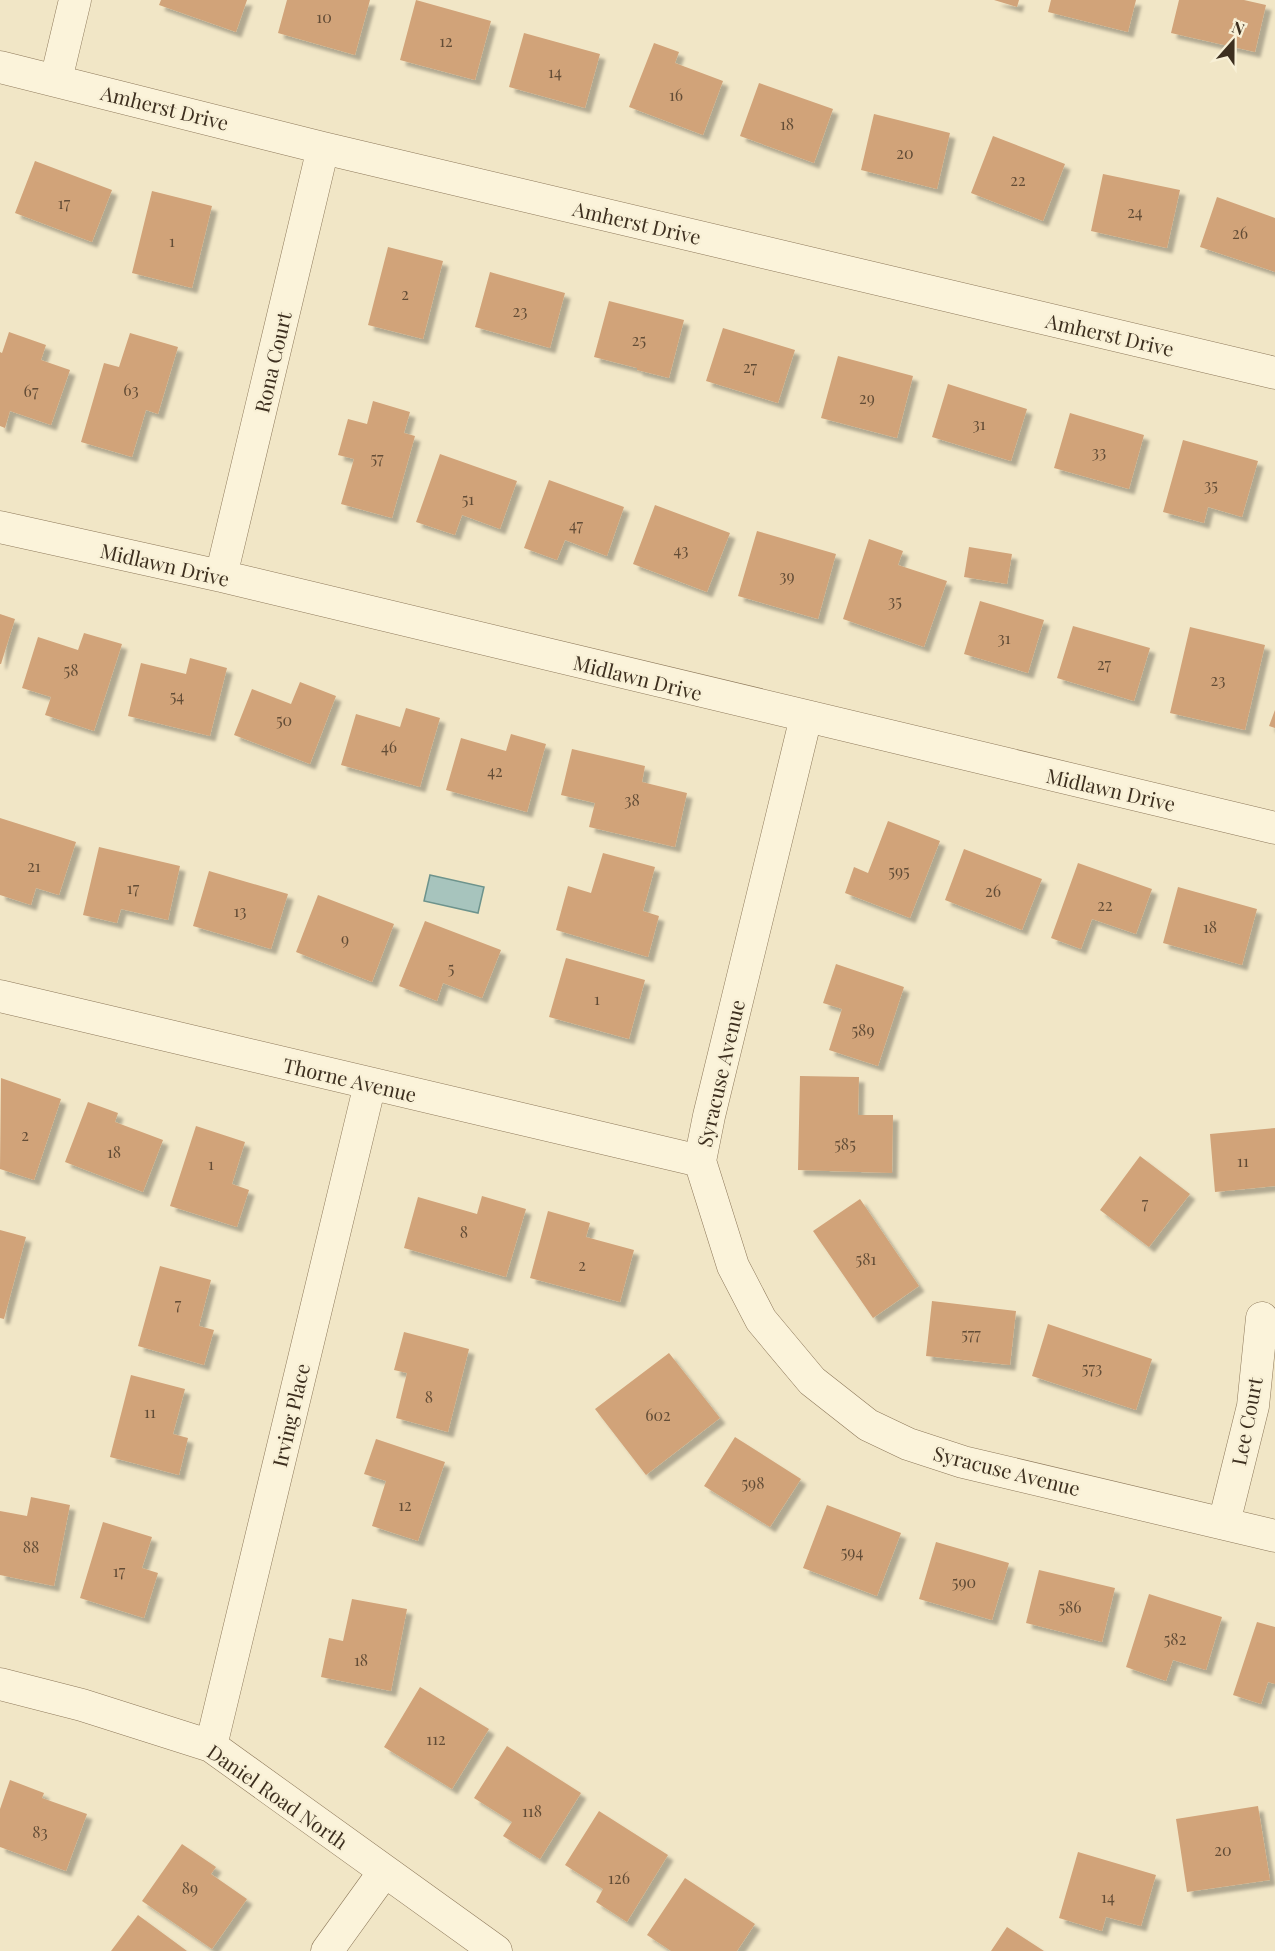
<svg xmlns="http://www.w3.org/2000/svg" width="1275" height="1951" font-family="'Playfair Display',serif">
  <defs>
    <filter id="shadow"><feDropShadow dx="5.5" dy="5.5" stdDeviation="1.5" flood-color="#0004"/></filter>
  </defs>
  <rect width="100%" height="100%" fill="#f1e6c6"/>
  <path fill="#a7c4bd" stroke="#6d938c" stroke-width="1.5" d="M430,875L484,887L478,913L424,901Z"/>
  <path fill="#d1a379" filter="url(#shadow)" d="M161,0H247L236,32L159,5Z
    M287,0H370L355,55L278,33Z
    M416,0L491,21L475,80L400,60Z
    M994,0H1019L1017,7Z
    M1051,0H1136L1128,32L1048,12Z
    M1179,0H1244L1266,5L1255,52L1171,33Z
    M524,33L600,54L585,108L509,87Z
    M654,43L679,52L675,63L723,81L703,135L629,107Z
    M759,83L833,109L814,163L740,136Z
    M874,114L950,133L937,189L861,170Z
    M993,136L1065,164L1043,221L971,193Z
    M35,161L112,190L92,242L15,213Z
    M1103,174L1180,190L1167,248L1091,231Z
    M152,191L212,206L192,288L132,273Z
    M1217,197L1275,218V272L1200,247Z
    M388,247L443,261L423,339L368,325Z
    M490,272L565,293L550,348L475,327Z
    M609,301L684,320L669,378L637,370V368L594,357Z
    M723,328L795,350L778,403L706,381Z
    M9,332L46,345L41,360L70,370L51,425L10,411L5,428L0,426V352L2,353Z
    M130,333L178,347L158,414L146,410L132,457L81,442L104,363L119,367Z
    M838,356L913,376L897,438L821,418Z
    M948,384L1027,409L1011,461L932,437Z
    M373,401L410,412L404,433L415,436L392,518L341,504L354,459L338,455L348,419L367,424Z
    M1070,413L1144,435L1129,489L1054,468Z
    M1183,440L1258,461L1242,517L1208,507L1204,523L1163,512Z
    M440,454L517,481L500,529L462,515L455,535L416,522Z
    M549,480L624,507L607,556L565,540L557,560L524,548Z
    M655,505L730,533L707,592L633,564Z
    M757,531L836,554L818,619L738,596Z
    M869,539L903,551L898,565L947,581L924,647L843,619Z
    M969,547L1012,554L1007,584L964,577Z
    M980,601L1044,620L1028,673L964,654Z
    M0,614L15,619L1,664H0Z
    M1073,626L1150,648L1134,701L1057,678Z
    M1190,627L1265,645L1245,730L1170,713Z
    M84,633L122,644L94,731L45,715L51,697L22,688L38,637L78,650Z
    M190,658L227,668L210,736L128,716L141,663L186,674Z
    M300,682L336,696L310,764L234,735L252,689L291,704Z
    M406,708L440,718L420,787L341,765L356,714L400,727Z
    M1275,710V728L1269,726Z
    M511,734L546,744L527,812L446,790L461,738L506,751Z
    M572,749L645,766L642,782L687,793L675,847L589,827L595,803L561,795Z
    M0,818L76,842L59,895L36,888L31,905L0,895Z
    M888,821L940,841L910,918L845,893L854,867L868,873Z
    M99,847L180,866L168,920L121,909L117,923L83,915Z
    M964,849L1042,879L1022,930L945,900Z
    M603,853L655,867L643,911L659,916L648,957L556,930L568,886L591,893Z
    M1078,863L1152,889L1136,934L1092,919L1081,949L1051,938Z
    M209,871L288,894L271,949L193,926Z
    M1178,887L1257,909L1242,965L1163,943Z
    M318,895L394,924L372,982L296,952Z
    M425,921L501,950L482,998L443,983L437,1001L399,986Z
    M566,958L645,980L629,1039L549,1017Z
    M836,964L904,987L878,1066L829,1050L842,1009L823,1003Z
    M800,1076L859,1077L858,1115H893L892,1173L798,1170Z
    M1,1078L61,1099L34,1180L0,1169Z
    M88,1102L118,1113L115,1122L163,1140L143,1192L65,1162Z
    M196,1126L245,1142L232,1184L249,1190L237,1227L170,1206Z
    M1275,1128V1186L1215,1192L1210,1134Z
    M1140,1156L1190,1194L1149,1247L1100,1210Z
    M482,1196L526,1209L506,1277L404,1248L418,1197L477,1214Z
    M860,1199L919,1286L873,1318L813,1231Z
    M548,1211L590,1223L586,1237L634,1250L620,1302L530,1278Z
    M0,1230L26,1237L4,1319L0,1318Z
    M160,1266L211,1280L199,1326L214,1330L204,1365L138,1346Z
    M932,1301L1016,1311L1010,1365L926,1356Z
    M1048,1324L1152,1359L1136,1410L1032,1376Z
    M404,1332L469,1349L448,1432L396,1418L407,1373L394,1370Z
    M669,1353L720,1418L646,1475L595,1409Z
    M131,1375L185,1389L173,1434L188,1438L179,1475L110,1457Z
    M735,1437L801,1479L770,1527L704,1486Z
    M376,1439L445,1462L418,1541L372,1526L386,1481L364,1474Z
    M31,1497L70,1505L54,1586L0,1575V1511L27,1516Z
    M827,1505L901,1533L877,1596L803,1568Z
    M103,1522L152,1537L142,1568L158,1573L144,1618L80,1598Z
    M936,1542L1009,1563L992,1620L919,1599Z
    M1039,1570L1115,1588L1102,1642L1026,1623Z
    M1149,1594L1222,1617L1206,1670L1173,1660L1166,1681L1126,1667Z
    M352,1599L407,1609L391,1691L321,1677L329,1638L343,1641Z
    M1257,1622L1275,1627V1684L1268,1682L1261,1704L1233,1695Z
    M420,1687L489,1729L452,1789L384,1747Z
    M507,1746L581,1793L540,1859L503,1836L512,1822L474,1798Z
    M10,1780L44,1793L42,1798L87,1814L66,1871L0,1847V1809Z
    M1258,1806L1270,1880L1187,1892L1176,1819Z
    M599,1811L668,1855L627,1922L596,1902L603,1889L565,1865Z
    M182,1844L216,1867L211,1874L247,1899L212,1949L142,1901Z
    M1078,1852L1156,1875L1141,1926L1106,1917L1102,1931L1059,1918Z
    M685,1878L755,1924L737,1951H671L647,1935Z
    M138,1915L187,1951H111Z
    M1007,1927L1044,1951H991Z"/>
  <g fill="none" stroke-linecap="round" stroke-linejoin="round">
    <g stroke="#8d785a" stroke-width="33">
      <path id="street" d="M0,67L323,148L1275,373
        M56,80L75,0
        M0,527L221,576L1275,828
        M221,576L323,148
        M806,717L709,1116L700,1161L733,1266L761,1320L812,1381L868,1425L908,1444L963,1462L1275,1536
        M0,996L700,1161
        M1224,1523L1253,1406L1262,1318
        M0,1684L82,1705L211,1746L496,1951
        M211,1746L370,1084
        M327,1951L384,1872"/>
    </g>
    <use href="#street" stroke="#fbf3da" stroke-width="32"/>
  </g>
  <g text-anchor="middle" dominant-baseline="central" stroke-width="4.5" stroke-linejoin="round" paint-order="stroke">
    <g font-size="16" fill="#624c36">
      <text x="324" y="16">10</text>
      <text x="446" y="40">12</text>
      <text x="555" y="71">14</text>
      <text x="676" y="94">16</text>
      <text x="787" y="123">18</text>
      <text x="905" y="152">20</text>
      <text x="1018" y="179">22</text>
      <text x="64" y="202">17</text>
      <text x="1135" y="211">24</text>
      <text x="1240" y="232">26</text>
      <text x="172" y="240">1</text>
      <text x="405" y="293">2</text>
      <text x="520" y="310">23</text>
      <text x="639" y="339">25</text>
      <text x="750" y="366">27</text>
      <text x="131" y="389">63</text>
      <text x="31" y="390">67</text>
      <text x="867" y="397">29</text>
      <text x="979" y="423">31</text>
      <text x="1099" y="451">33</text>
      <text x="377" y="457">57</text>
      <text x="1211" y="484">35</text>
      <text x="468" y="498">51</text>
      <text x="576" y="524">47</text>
      <text x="681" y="549">43</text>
      <text x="787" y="575">39</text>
      <text x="895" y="600">35</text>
      <text x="1004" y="637">31</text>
      <text x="1104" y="663">27</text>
      <text x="71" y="669">58</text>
      <text x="1218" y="679">23</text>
      <text x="177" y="695">54</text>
      <text x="284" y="719">50</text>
      <text x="389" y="746">46</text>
      <text x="495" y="770">42</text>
      <text x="632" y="799">38</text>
      <text x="34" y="865">21</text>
      <text x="899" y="870">595</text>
      <text x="133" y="887">17</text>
      <text x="993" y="890">26</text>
      <text x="1105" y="904">22</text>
      <text x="240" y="910">13</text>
      <text x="1210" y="926">18</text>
      <text x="345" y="938">9</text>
      <text x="451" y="967">5</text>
      <text x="597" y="998">1</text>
      <text x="863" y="1029">589</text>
      <text x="25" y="1134">2</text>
      <text x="845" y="1143">585</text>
      <text x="114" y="1151">18</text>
      <text x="1243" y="1160">11</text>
      <text x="211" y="1163">1</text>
      <text x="1145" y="1202">7</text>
      <text x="464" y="1231">8</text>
      <text x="866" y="1258">581</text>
      <text x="582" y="1264">2</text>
      <text x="178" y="1303">7</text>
      <text x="971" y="1333">577</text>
      <text x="1092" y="1367">573</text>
      <text x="429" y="1396">8</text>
      <text x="150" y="1411">11</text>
      <text x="658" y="1414">602</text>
      <text x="753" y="1482">598</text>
      <text x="405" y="1504">12</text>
      <text x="31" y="1546">88</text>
      <text x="852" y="1551">594</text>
      <text x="119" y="1570">17</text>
      <text x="964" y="1581">590</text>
      <text x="1070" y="1606">586</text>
      <text x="1175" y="1638">582</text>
      <text x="361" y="1659">18</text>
      <text x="436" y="1738">112</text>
      <text x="532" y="1810">118</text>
      <text x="40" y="1831">83</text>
      <text x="1223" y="1849">20</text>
      <text x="619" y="1877">126</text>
      <text x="190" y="1887">89</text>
      <text x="1108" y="1896">14</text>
    </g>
    <g font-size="20" fill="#3d2f1f" stroke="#f8f0d6">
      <text transform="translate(165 107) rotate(14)">Amherst Drive</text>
      <text transform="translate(637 222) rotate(13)">Amherst Drive</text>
      <text transform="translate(1110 334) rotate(13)">Amherst Drive</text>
      <text transform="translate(272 362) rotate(-77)">Rona Court</text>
      <text transform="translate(165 564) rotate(13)">Midlawn Drive</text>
      <text transform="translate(638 677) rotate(14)">Midlawn Drive</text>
      <text transform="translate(1111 789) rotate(13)">Midlawn Drive</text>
      <text transform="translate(720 1073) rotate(-77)">Syracuse Avenue</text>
      <text transform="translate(350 1079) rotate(13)">Thorne Avenue</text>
      <text transform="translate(290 1415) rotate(-77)">Irving Place</text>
      <text transform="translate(1246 1421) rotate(-79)">Lee Court</text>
      <text transform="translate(1007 1470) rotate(14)">Syracuse Avenue</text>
      <text transform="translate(278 1796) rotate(35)">Daniel Road North</text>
    </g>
  </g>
  <g transform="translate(1233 42) rotate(21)" stroke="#f8f0d6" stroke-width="4.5" paint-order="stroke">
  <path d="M0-4.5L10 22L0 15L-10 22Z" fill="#3d2f1f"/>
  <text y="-9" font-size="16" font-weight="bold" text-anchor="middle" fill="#3d2f1f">N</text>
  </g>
</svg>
